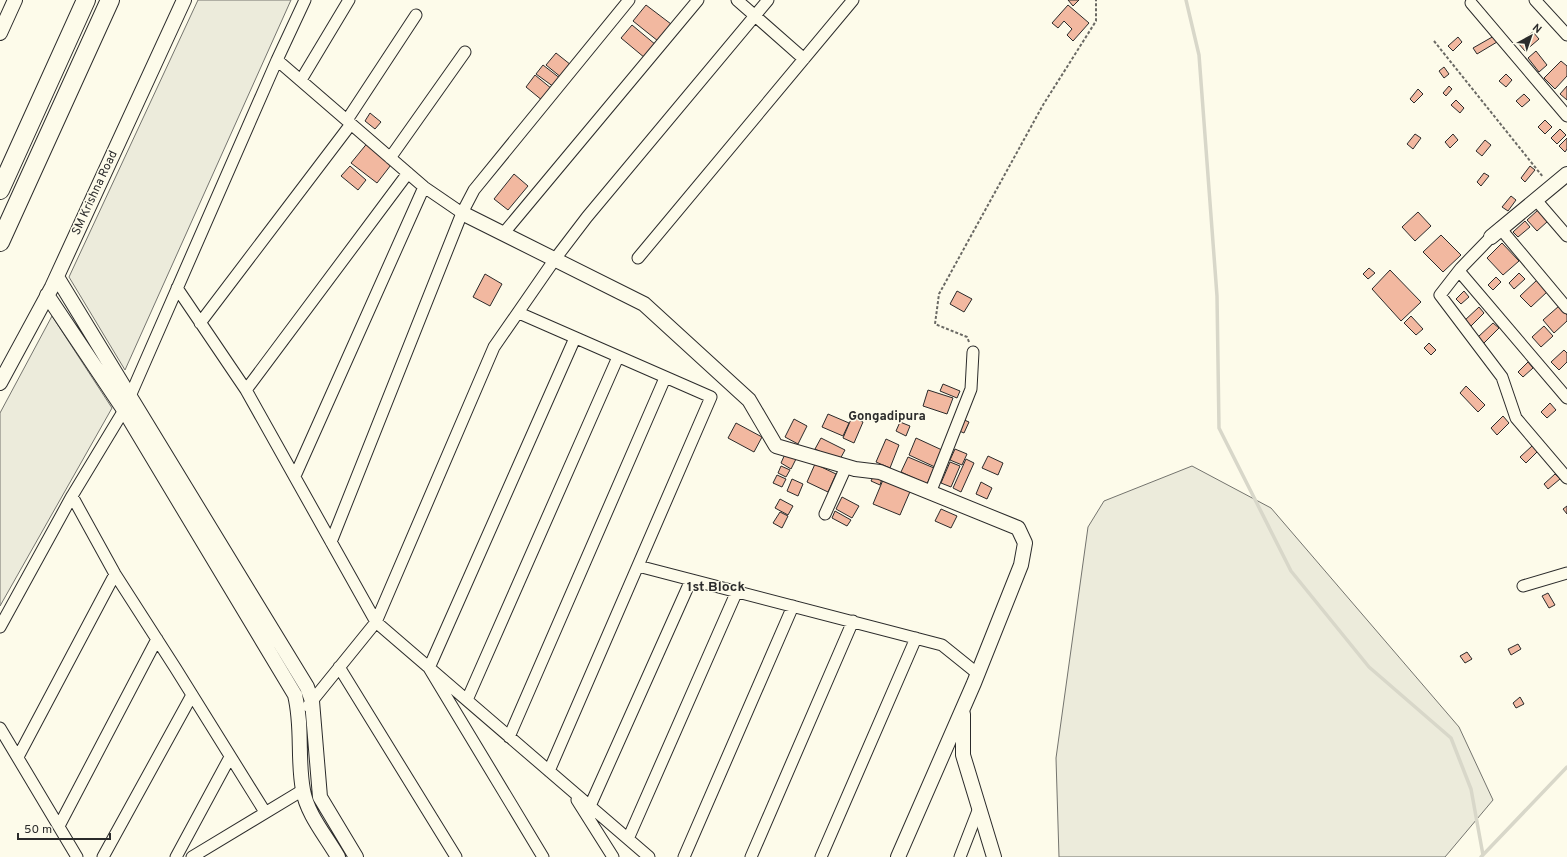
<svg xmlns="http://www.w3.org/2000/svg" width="1567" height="857" font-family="Overpass,sans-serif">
  <rect width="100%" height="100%" fill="#fdfbea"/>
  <path fill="#ecebdb" stroke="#74746e" d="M198,0H291L125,370L69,277Z
    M52,316L112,408L0,606V413Z
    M1192,466L1271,508L1459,727L1493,800L1445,857H1059L1056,758L1088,527L1104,501Z"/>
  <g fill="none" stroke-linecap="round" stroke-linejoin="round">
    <path stroke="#d8d7c9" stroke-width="3.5" d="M1186,0L1199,55L1217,296L1219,428L1291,571L1369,667L1451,738L1471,789L1483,855
      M1481,857L1567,767"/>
  </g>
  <path fill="#f2b8a0" stroke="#2b2b2b" d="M1068,0H1079L1073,6Z
    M646,5L671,24L658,41L633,21Z
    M1068,5L1089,23L1073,41L1067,35L1072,29L1064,21L1058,28L1052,23Z
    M632,25L656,45L645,58L621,38Z
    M1533,32L1539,39L1525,51L1518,43Z
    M1494,36L1497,42L1477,54L1473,48Z
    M1458,37L1462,42L1453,51L1448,46Z
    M1536,51L1547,65L1539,72L1528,58Z
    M556,53L571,65L562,78L546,65Z
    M1561,61L1567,66V76L1555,89L1544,78Z
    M543,65L561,79L554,87L536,74Z
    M1444,67L1449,74L1444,78L1439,71Z
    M1506,74L1512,80L1506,87L1499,81Z
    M535,75L552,89L543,101L526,87Z
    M1449,86L1452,89L1446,96L1443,93Z
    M1567,86V100L1560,94Z
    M1418,89L1423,94L1414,103L1410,99Z
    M1524,94L1530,100L1522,107L1516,101Z
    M1456,100L1464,108L1460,113L1451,105Z
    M370,113L381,122L375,129L365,121Z
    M1545,120L1552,127L1545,134L1538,127Z
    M1560,129L1566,135L1557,144L1551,138Z
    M1415,134L1421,138L1413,149L1407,144Z
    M1453,134L1458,140L1450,148L1445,142Z
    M1567,138V149L1565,152L1559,146Z
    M1485,140L1491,145L1482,156L1476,151Z
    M369,141L394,161L377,183L351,163Z
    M350,166L366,180L358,190L341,176Z
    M1530,166L1535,170L1525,182L1521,178Z
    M1484,173L1489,176L1481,186L1477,182Z
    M514,174L528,186L508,210L494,199Z
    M1511,196L1516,200L1508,211L1502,207Z
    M1538,210L1548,221L1537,231L1527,220Z
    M1418,212L1431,226L1415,241L1402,227Z
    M1525,221L1530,227L1518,237L1513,232Z
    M1441,235L1461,255L1443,272L1423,252Z
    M1502,243L1519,261L1503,275L1487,258Z
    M1369,268L1375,273L1368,279L1363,274Z
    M1390,270L1421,302L1401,321L1372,289Z
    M1519,273L1525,279L1514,289L1509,283Z
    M485,274L502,284L490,306L473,297Z
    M1496,277L1501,282L1493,290L1488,285Z
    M1537,280L1548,291L1531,307L1520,296Z
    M957,291L972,299L964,312L950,304Z
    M1464,291L1469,297L1461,304L1456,299Z
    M1559,306L1567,315V321L1554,333L1543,320Z
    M1479,307L1484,313L1470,327L1464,321Z
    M1411,316L1423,329L1416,335L1404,323Z
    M1493,323L1499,328L1484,343L1478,337Z
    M1544,326L1553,336L1541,347L1532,337Z
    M1429,343L1436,350L1431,355L1424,348Z
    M1564,350L1567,353V362L1559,370L1551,362Z
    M1528,362L1533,368L1523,377L1518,372Z
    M943,384L960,391L957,398L940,391Z
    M1466,386L1485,405L1478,412L1460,393Z
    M928,390L953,398L947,414L923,406Z
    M1550,403L1556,410L1547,418L1541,412Z
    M828,414L849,423L843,436L822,427Z
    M1503,416L1509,423L1497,435L1491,428Z
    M852,417L863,422L854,443L843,438Z
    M794,419L807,426L798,444L785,437Z
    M962,419L969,422L964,433L957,430Z
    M900,422L910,426L906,436L896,431Z
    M736,423L762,437L754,452L728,438Z
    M821,438L845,450L839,461L815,449Z
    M916,438L942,450L935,467L909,455Z
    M886,439L899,445L890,468L876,462Z
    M1532,446L1538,451L1526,463L1520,457Z
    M955,449L967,454L962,465L950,460Z
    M785,454L796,459L791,469L781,463Z
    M988,456L1003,463L998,475L982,468Z
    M908,457L934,468L927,484L901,472Z
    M966,459L974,463L961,492L953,488Z
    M950,462L960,466L951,487L941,483Z
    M815,464L836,474L828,492L807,482Z
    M781,466L790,470L786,477L778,473Z
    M875,473L883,476L880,485L871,481Z
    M1555,474L1560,479L1548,489L1544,484Z
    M777,475L786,479L782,487L773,483Z
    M885,475L912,487L900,515L873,504Z
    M792,479L803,484L798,496L787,491Z
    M981,482L992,488L987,499L976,494Z
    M842,497L859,506L852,518L836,509Z
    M780,499L793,506L788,515L775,508Z
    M1567,506V514L1563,509Z
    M941,509L957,516L951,528L935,521Z
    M835,511L851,520L847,526L832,518Z
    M780,512L788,516L782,528L773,523Z
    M1548,593L1555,605L1549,608L1542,596Z
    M1518,644L1521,649L1511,655L1508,649Z
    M1467,652L1472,659L1465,663L1460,656Z
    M1520,697L1524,704L1516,708L1513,703Z"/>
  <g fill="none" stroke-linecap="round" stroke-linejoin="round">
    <g stroke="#2b2b2b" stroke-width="13">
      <path id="minor" d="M737,0L804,59
        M1535,0L1567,35
        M1471,3L1567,116
        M277,60L424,187L462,213
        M301,80L349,0
        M347,120L416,15
        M390,158L465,52
        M1536,200L1567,236
        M1500,228L1567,308
        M503,234L698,0
        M1491,237L1461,268L1440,295L1502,377L1516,418L1567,478
        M638,258L853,0
        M1459,271L1567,398
        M177,288L246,390L376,622L649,857
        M519,313L711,397L549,771
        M200,323L351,124
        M246,390L408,173
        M295,476L424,187
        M930,493L971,389L973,352
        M72,496L115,574L176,669L265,812
        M825,514L846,467
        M331,542L462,213L474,190L629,0
        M638,566L942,645L978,674
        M1523,586L1567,573
        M0,627L72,496L124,410L277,60L305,0
        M339,667L456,857
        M467,700L618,357
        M308,706L376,622L494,347L555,259L587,217L768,0
        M0,728L77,857
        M509,737L665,378
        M18,757L115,574
        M577,800L613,857
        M590,806L691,580
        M59,826L157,639
        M628,839L737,591
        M103,857L192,695
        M176,857L230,757
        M192,857L303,790
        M543,857L429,668L575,338
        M684,857L793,606
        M751,857L853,621
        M821,857L916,638
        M960,857L979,808"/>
    </g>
    <g stroke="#2b2b2b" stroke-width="16">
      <path id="tertiary" d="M0,33L15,0
        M462,213L644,304L749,400L776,446L855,469L880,472L1018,528L1025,543L1021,565L974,683L898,857
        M1491,237L1567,174
        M57,277L307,687L312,701L320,797L356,857
        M47,295L124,410L295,695C303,727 297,758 303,790C307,814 326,836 338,857
        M0,383L52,287L184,0
        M963,714V755L994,857"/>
    </g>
    <g stroke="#2b2b2b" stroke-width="20">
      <path id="trunk" d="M0,190L86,0
        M0,242L110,0"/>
    </g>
    <path stroke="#6a6964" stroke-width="2" stroke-dasharray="3 2" stroke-linecap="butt" d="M1434,41L1543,177
      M969,342L967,337L935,324L939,294L1043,105L1096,21V0"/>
    <use href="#minor" stroke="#fdfbea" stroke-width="11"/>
    <use href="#tertiary" stroke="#fdfbea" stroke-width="14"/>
    <use href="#trunk" stroke="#fdfbea" stroke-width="18"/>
  </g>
  <g text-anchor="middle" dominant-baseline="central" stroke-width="3" stroke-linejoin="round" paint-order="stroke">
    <g font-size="12" fill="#2b2b2b" stroke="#fdfbea">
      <text transform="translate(95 193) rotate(-65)">SM Krishna Road</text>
    </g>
    <g font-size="13" font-weight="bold" fill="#2b2b2b" stroke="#fdfbea">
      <text x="887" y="417">Gongadipura</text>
    </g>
    <g font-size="14" font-weight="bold" fill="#2b2b2b" stroke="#fdfbea">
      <text x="716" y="587">1st Block</text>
    </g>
  </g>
  <g transform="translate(1531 36) rotate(40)" stroke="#fdfbea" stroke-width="3" paint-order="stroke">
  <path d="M0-3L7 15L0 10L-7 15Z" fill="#2b2b2b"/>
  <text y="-6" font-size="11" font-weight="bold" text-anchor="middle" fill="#2b2b2b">N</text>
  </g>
  <path d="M18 833v6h92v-6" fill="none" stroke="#2b2b2b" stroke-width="2"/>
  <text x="24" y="833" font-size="12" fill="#2b2b2b" stroke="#fdfbea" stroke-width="3" paint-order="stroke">50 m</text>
</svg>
